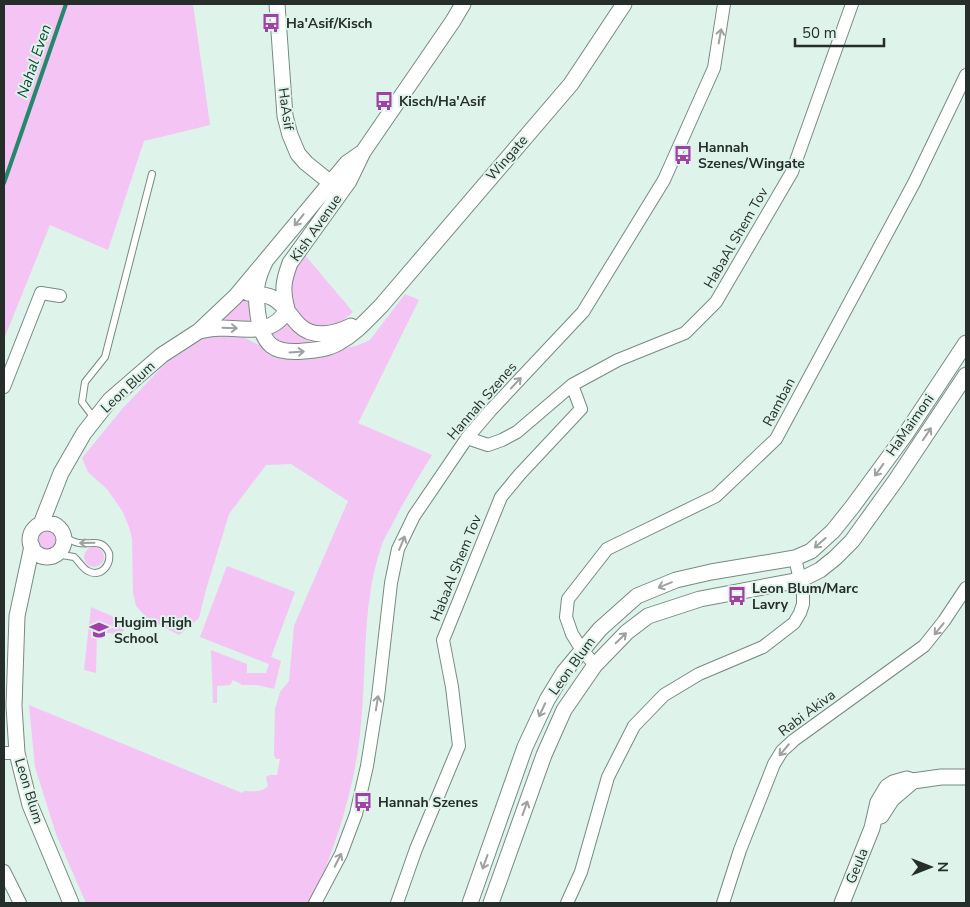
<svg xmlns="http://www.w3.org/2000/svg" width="970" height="907" font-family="'Nunito Sans',sans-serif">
  <rect width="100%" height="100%" fill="#def3ea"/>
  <path fill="#f3c4f4" d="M4,4H193L210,125L144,141L108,250L50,225L4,339Z
    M304,254L353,312C346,318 339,325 330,326C309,330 287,310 289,289C289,276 297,265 304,254Z
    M405,294L419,300L358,423L432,455C418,478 403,502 391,527C387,533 383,540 381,547C360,610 368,677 359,742C352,797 334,850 312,901L308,903H86L56,834L35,767L29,705L242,793L244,791C252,791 262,793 268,786L266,777L270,775H277L280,759H276L274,755L275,709L280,692L289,681L294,626L348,501L291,464L266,465L229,514L205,593L199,618L179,635L147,618L136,606L133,592L132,539L130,530L123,512L107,489L88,472L82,458L123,408L181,347L199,334L231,331L279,355L319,353L356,346L370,340Z
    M252,298L256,325L216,324L237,299Z
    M289,316L322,338L321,344L280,346L266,332Z
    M38 540a10 10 0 1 1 20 0a10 10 0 1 1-20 0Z
    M84 557a10 10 0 1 1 20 0a10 10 0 1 1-20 0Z
    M227,566L295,592L271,657L281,661L274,689L257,685H241V684L233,680L230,685L217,686V703H213L211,650L247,664V673H266L269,664L200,637Z
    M91,607L125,622L122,637L111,633H97L96,673L84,670Z"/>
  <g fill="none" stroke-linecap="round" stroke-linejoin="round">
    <path stroke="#25886c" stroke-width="4" d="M4,183L66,4"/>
    <g stroke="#778a82" stroke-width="8">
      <path id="service" d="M94,418L82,402L85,382L105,357L152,174
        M56,554L74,557C79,561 82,568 88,571C101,578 111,565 109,553C102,538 92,545 79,543C73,542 68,539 64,535"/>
    </g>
    <g stroke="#778a82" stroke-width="14">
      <path id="minor" d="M4,387L41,293L60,296
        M467,438L488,445L502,440L517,432L572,385L618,360L685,333L716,302L792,172L852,4
        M595,665L582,650L572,634L566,617L568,599L607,549L716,496L776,439L914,183L966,75
        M4,753H17
        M4,871L20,903
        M315,903L341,854L356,814L367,766L378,697L391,583L398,549L414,516L467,438L490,411L583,312L664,180L714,68L724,4
        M397,903L416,849L459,746L452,687L443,640L501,497L520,474L581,409L572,385
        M567,903L581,872L608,777L634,726L664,695L699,674L763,647L794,623L800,613L803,604V594L795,558
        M723,903L740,850L774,764L782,751L794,740L924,646L944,621L966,588"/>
    </g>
    <g stroke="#778a82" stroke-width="17">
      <path id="tertiary" d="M277,4L285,116L290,135L298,154L306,163L337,188
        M266,260C255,282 255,292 258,315C263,346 274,354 304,351C316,350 328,349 338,343C355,334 367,320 381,306L571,84L624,4
        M248,293C255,294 264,294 271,297C284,303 289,315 299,325C313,339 335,334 351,326
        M287,309C282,290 283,282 290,263L349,181L363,152L453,21L463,4
        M199,331C207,329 215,328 223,328C247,329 275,335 287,309
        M30 540a17 17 0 1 1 34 0a17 17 0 1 1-34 0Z
        M41,524L61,473L84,433L110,400L162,355L199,331L236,296L347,163L363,152
        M32,546L17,616L14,706L17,753L30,805L71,903
        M881,816L892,799L913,781
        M470,903L525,747L547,700L564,672L600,629L637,596L676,580L711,572L795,558L811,551L833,531L853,506L905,435L966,343
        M491,903L544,755L564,710L595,665L627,632L648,616L700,599L800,580L820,570L835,558L852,541L896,480L966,375
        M842,903L872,828L878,802L887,787L893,783L907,779L913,781L941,777H966"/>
    </g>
    <use href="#service" stroke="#fff" stroke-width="6"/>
    <use href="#minor" stroke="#fff" stroke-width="12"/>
    <use href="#tertiary" stroke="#fff" stroke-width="15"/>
  </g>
  <defs><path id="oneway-shaft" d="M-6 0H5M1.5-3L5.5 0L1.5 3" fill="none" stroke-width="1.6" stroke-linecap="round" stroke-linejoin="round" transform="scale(1.25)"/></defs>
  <g stroke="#9da1a0">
    <use href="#oneway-shaft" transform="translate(720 36) rotate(-80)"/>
    <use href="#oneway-shaft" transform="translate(299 220) rotate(129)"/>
    <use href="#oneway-shaft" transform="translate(230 328) rotate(2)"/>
    <use href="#oneway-shaft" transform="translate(297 352) rotate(-4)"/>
    <use href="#oneway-shaft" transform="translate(516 383) rotate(-47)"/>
    <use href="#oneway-shaft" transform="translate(927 434) rotate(-56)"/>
    <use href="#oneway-shaft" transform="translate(879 470) rotate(126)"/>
    <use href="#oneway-shaft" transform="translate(87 543) rotate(179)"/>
    <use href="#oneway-shaft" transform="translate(402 543) rotate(-67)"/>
    <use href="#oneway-shaft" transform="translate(820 543) rotate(139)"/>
    <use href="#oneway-shaft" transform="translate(665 585) rotate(158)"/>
    <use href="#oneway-shaft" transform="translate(939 629) rotate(129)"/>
    <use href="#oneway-shaft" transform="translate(621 638) rotate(-44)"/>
    <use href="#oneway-shaft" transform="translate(377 703) rotate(-81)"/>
    <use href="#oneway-shaft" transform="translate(542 710) rotate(115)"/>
    <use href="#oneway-shaft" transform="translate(784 750) rotate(130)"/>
    <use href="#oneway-shaft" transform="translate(525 808) rotate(-70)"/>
    <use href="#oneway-shaft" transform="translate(338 860) rotate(-63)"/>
    <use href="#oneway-shaft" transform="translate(485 862) rotate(110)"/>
  </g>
  <defs>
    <g id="bus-bare" transform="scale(1.5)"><path d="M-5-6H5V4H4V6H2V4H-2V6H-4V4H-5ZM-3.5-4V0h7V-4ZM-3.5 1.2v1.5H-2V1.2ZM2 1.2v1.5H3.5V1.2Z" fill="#a140a7" stroke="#def3ea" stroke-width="2.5" paint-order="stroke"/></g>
    <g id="school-bare" transform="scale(1.5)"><path d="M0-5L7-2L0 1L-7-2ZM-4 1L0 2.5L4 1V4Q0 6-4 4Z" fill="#a140a7" stroke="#def3ea" stroke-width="2.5" paint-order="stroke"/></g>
  </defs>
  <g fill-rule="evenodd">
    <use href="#bus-bare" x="271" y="23"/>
    <use href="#bus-bare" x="384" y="101"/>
    <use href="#bus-bare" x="683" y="155"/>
    <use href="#bus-bare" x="737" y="596"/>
    <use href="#school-bare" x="99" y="630"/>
    <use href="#bus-bare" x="363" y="802"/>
  </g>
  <g text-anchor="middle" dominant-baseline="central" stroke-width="4" stroke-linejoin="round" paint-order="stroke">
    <g font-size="14" font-weight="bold" fill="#262e2b" stroke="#def3ea" text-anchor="start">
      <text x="286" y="23">Ha'Asif/Kisch</text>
      <text x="399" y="101">Kisch/Ha'Asif</text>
      <text x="698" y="147">Hannah<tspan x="698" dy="16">Szenes/Wingate</tspan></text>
      <text x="752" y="588">Leon Blum/Marc<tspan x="752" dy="16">Lavry</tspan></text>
      <text x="114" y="622">Hugim High<tspan x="114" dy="16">School</tspan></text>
      <text x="378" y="802">Hannah Szenes</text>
    </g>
    <g font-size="14" fill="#262e2b" stroke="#def3ea">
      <text transform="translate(286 109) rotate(82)">HaAsif</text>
      <text transform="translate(507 158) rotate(-49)">Wingate</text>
      <text transform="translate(316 228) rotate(-55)">Kish Avenue</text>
      <text transform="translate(736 238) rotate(-60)">HabaAl Shem Tov</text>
      <text transform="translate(128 387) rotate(-43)">Leon Blum</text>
      <text transform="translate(482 401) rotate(-49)">Hannah Szenes</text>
      <text transform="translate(779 402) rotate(-62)">Ramban</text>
      <text transform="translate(910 425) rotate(-55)">HaMaimoni</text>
      <text transform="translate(456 568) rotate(-68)">HabaAl Shem Tov</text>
      <text transform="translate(572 666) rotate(-54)">Leon Blum</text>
      <text transform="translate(807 713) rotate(-37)">Rabi Akiva</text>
      <text transform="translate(29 791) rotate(73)">Leon Blum</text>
      <text transform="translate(857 866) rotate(-68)">Geula</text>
    </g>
    <g font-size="15" font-style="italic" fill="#0d4434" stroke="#def3ea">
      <text transform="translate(34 61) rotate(-71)">Nahal Even</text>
    </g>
  </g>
  <rect width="970" height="907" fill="none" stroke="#262e2b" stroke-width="10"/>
  <g transform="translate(930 867) rotate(90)" stroke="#def3ea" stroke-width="4" paint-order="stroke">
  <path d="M0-4L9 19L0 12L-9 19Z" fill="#262e2b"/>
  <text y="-8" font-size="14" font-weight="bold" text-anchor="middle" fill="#262e2b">N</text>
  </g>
  <path d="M795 38v8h89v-8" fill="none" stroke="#262e2b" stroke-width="2.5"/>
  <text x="802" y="38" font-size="15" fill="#262e2b" stroke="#def3ea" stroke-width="4" paint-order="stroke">50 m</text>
</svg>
